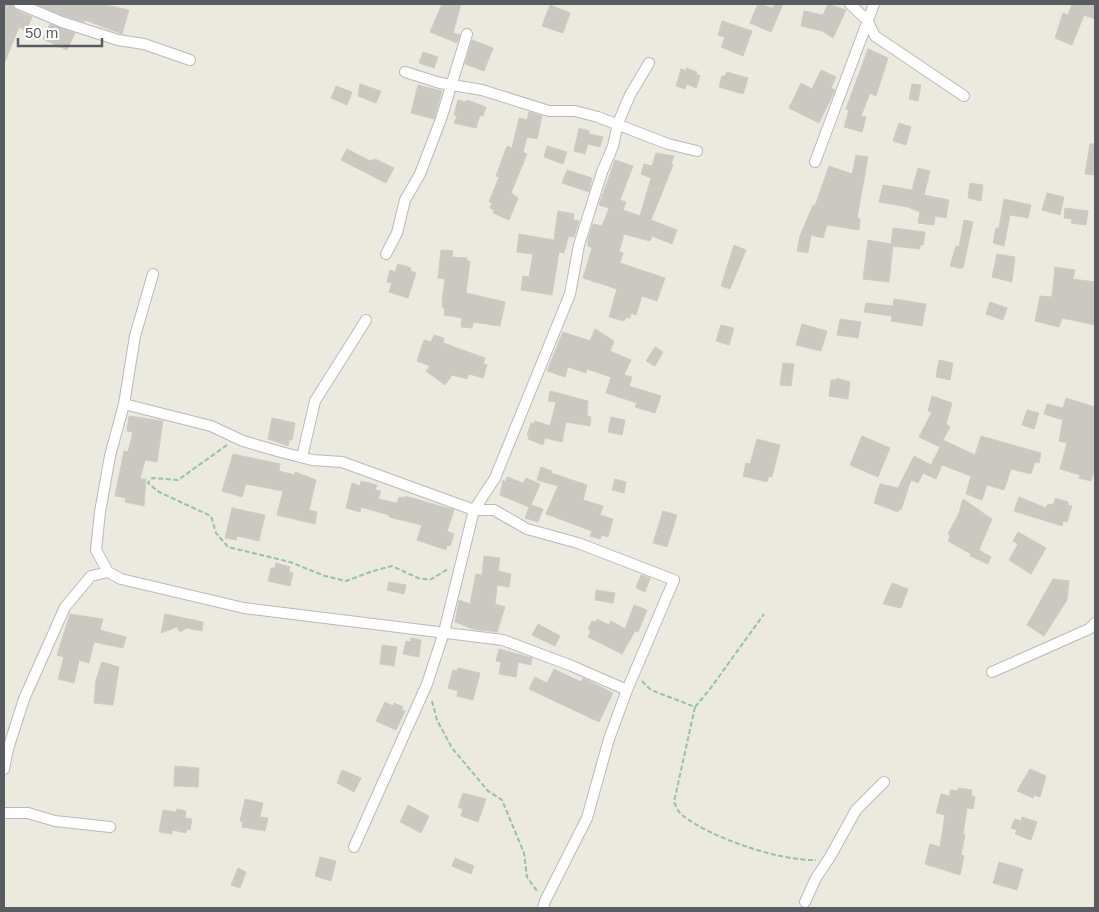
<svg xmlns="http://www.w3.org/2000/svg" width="1099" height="912" font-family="Helvetica,sans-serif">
  <rect width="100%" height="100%" fill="#eceadf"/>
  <path fill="#cbc8c1" stroke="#d0cbbe" d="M6,4H12L16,10L32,17L26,31L19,27L4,64V8Z
    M36,4H102L129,10L122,34L85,20L84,22L64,16Z
    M442,4H461L453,33L460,35L457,43L430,32Z
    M758,4L773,8L774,4H783L771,32L750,23Z
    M828,4L846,10L833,38L822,31L801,26L804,11L823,15Z
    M1072,4H1095V19L1084,15L1072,45L1055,38L1063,13L1068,15Z
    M550,5L570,13L563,33L542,26Z
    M722,21L752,31L743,56L721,47L725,37L718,35Z
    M50,24L75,33L67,50L43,39Z
    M472,40L493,48L484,71L465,64Z
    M868,49L888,58L876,96L870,93L861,116L866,117L862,132L844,127L849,110L846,109Z
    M423,52L438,57L434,68L419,63Z
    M686,68L697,72L696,74L700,76L696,88L687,84L685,89L676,86L681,69L686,71Z
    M821,70L836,77L831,88L835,90L819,123L789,108L801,83L812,89Z
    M727,72L748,78L743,94L719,87L722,76H725Z
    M360,84L381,91L376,103L358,96Z
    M912,84L921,85L918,101L909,99Z
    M418,85L442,91L434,119L411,113Z
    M336,86L352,92L347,105L331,98Z
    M458,100L466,102L467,100L486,107L483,116L480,115L476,128L454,123L457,116L454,115Z
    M529,112L542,116L537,139L527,137L523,152L527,154L511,193L518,198L509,220L493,213L494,210L490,208L492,203L489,202L499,177L496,176L507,146L512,148L519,118L527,120Z
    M899,123L911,127L906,145L893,141Z
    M579,128L589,131V134L603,137L600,147L588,144L585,154L574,151Z
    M1090,144H1095V175L1085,174Z
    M547,146L567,152L563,164L544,157Z
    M347,149L370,161L375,159L394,168L386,183L341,160Z
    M656,153L674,156L671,164L673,165L651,220L677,230L672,244L652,236L650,241L624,234L619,252L623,253L620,263L665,278L657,301L642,296L636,315L631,313L630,318L626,317L624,321L609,317L617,289L583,278L592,248L588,246V239L593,224L602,226L609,208L599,205L615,160L633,166L620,200L626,202L623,210L640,216L651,178L641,174L644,164L652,166Z
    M856,155L868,157L857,218L860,219L859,230L827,225L823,238L811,235L808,253L797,251L800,236L813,205L815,206L829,166L852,174Z
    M918,168L930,171L924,195L949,200L946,218L935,216L934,225L918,223L920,212L908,207L879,202L883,185L912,190Z
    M567,170L592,178L589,192L562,183Z
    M970,183L983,185L981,201L968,198Z
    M1047,193L1064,197L1060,215L1042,210Z
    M1004,199L1031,205L1028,218L1010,215L1004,246L993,243L996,228H999Z
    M1065,208L1088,211L1086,225L1071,223L1072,219L1064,218Z
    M558,211L574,214L573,220L579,221L574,237L569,236L568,238L564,253L559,252L552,295L521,290L523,276L529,277L533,254L517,252L519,234L554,240Z
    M964,220L973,222L963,268H959L950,266L956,246L959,247Z
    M893,228L925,232L923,245H920V249L893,246L889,282L863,279L868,240L891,244Z
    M734,245L746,250L730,289L721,286Z
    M441,250L453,251L452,257L467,258V261H470L466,293L505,302L500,326L473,322L472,328L461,327L462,318L444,315L445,308H443L442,301L445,279L438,278Z
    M997,254L1015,257L1012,282L992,277Z
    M398,264L411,268L410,271L416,273L408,298L389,292L392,283L387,282L390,270L395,272Z
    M1055,267L1075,270L1073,279L1095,282V325L1062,318L1059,327L1035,321L1040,296L1052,297Z
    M894,299L926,304L922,326L891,321L892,316L864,312L866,303L893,306Z
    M990,302L1007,308L1003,320L986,314Z
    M840,319L861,322L858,338L837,335Z
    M802,324L827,331L821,351L796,345Z
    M721,325L734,328L729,345L716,341Z
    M595,329L614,341L610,351L631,360L624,375L632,377L629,386L661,396L655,413L635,407L637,403L606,393L611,377L587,369L586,373L568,367L565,377L547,371L563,332L590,341Z
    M434,335L444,338L443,343L485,358L483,364L487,365L483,378L469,374L467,379L452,375L445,385L426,371L430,366L417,361L424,340L431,342Z
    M655,347L663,352L655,366L646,361Z
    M939,360L953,363L950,380L936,377Z
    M783,363L794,364L791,386L780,385Z
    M837,378L850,382L848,399L829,396L831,380H837Z
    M550,391L588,401L587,416L591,417L590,426L566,422L562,442L545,438L543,445L528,439L529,436L527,435L531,423L534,424L535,421L550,426L556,402L548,401Z
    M932,396L952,403L946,424L950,427L943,440L975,455L981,436L1041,453L1039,463L1035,462L1031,474L1011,469L1004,490L987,485L982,500L966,494L971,476L942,465L936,479L923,473L918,483L911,480L901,510L899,509L898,512L874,503L880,484L898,488L914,456L931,465L940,447L919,437L932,412L928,411Z
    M1066,398L1095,407V467L1091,481L1079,478L1080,475L1060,469L1067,443L1059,441L1063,420L1044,414L1047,404L1063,408Z
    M1027,410L1039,413L1034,429L1022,425Z
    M129,416L163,421L157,462L145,460L140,479H146L144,506L125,502L126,498L115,496L124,451L128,452L133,432L127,431Z
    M611,417L625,420L622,435L608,432Z
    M272,418L295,423L292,440H289L288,446L268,439Z
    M862,436L890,448L878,477L850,465Z
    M757,439L780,445L772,477L769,476L767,482L743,476L746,463L750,464Z
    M233,454L280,464L279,471L295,475V472L316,480L309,510L317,512L315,524L277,515L283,491L246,484L242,497L222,491Z
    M541,467L552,471L551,473L587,485L583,500L603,506L600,515L613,519L608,537L602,535L600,539L590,536L592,531L546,514L558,486L537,480Z
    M507,477L523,483L526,478L540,484L531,505L543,509L538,522L525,518L529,507L500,495L503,480L505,482Z
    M615,479L626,482L624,493L612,490Z
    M361,481L377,485L375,490L381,491L378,499L397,503L399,497L405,498V496L454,510L447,531L454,534L450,546L447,545L446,550L417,540L422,525L389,517V515L361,507L360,512L346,508L352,483L360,486Z
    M1019,497L1046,508L1047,505L1054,504L1055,498L1068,502V505L1072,506L1067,522L1063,521L1062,526L1014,511Z
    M963,499L992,519L979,550L991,557L988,564L970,556L971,554L948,541L950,536L948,534L959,513Z
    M232,508L265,515L259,541L237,536L236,540L225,538Z
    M663,511L677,515L667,547L653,543Z
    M1018,532L1046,548L1031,574L1009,560L1018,544L1013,541Z
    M484,556L500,558L498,571L511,574L509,587L497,585L495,604L505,607L497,632L473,629L455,622L459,600L470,604L476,574L482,575Z
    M276,563L290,567L289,572L293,573L290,586L268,581L271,568H275Z
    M641,575L650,578L645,592L636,588Z
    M1053,579L1069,581L1067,600L1044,636L1027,625Z
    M389,582L406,585L404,594L387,590Z
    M892,583L908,589L901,608L883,604Z
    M596,590L615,593L613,603L595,600Z
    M634,605L647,610L638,632L635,631L622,654L588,637L591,631L588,629L592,621L596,622L597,619L609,625L611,621L625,629Z
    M70,614L103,619L100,630L126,637L123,648L94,642L89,663L79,660L74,683L58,679L64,657L57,655Z
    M165,614L203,622L202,631L187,628L180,632L177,627L161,633Z
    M538,624L560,636L555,646L532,635Z
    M411,638L421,640L419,657L403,654L406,641L411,642Z
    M382,645L397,647L394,666L380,664Z
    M499,649L532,658L531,665L518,662L516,677L499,674L501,662L496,661Z
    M102,662L119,667L113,705L94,703L96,680Z
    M458,668L480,673L473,700L457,696L458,691L448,688L453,670L457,671Z
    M554,669L581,682L583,678L613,693L599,722L529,689L535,677L547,683Z
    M385,702L393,706L394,703L403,707L401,710L405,711L396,730L376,721Z
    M175,766L199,768L198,787L174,786Z
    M1030,769L1046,776L1040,797L1034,795L1033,798L1017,791Z
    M342,770L361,778L354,792L337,783Z
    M958,788L972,790L971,796L975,797L973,809L967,808L963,834L965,835L961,855L964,856L960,875L925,864L930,844L940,847L945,815L936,813L941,794L950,796V790L958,791Z
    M463,793L486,799L478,822L461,816L463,809L458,807Z
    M245,799L263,803L260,817L268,818L265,831L242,827L243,822L240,821Z
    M408,805L429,816L421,833L400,822Z
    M177,809L186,811L185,818L192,819L190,830L187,829L186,833L172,830V834L159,832L163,810L176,812Z
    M1022,817L1037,822L1031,840L1015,834L1017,830L1011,828L1015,819L1021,821Z
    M320,857L336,861L331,881L315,876Z
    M455,858L474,866L471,874L452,866Z
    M999,862L1023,869L1017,890L993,883Z
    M238,868L246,872L240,888L231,885Z"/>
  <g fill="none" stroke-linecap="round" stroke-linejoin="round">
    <g stroke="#b7b9be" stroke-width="12">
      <path id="minor" d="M19,4L62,22L118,40L144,44L190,60
        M850,4L867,20L875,36L964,96
        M405,72L440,83L482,90L549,111H575L598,117L668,144L697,151
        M815,162L874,4
        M386,254L397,233L405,200L420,174L441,119L467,34
        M153,274L135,336L124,404L110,456L100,512L96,550L108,572L121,579L244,608L503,640L572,666L627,690
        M124,404L211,426L243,441L281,452L312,460L342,462L474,510H494L527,529L578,543L674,580L627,690L609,739L587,818L545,901L543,908
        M302,457L315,401L366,320
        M992,672L1089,629L1095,623
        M4,769L8,749L24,699L65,607L91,576L108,572
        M4,813H28L55,821L110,827
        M354,847L427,684L444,632L474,510L495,478L570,294L579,245L602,172L613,146L618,123L630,95L649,63
        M805,902L816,878L830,857L856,810L884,782"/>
    </g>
    <path stroke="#94c4a5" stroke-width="2" stroke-dasharray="5 2.5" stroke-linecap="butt" d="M227,445L178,480L152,478L148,483L159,492L211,516L216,533L228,547L290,562L325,576L346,581L373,571L392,566L418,578L430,580L448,569
      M642,681L651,690L695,707L674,802C676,806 678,812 682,815C711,838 779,861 816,860
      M432,701L437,720L452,748L488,791L502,800L524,853L527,877L537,891
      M695,707L710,689L764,614"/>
    <use href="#minor" stroke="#fff" stroke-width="10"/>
  </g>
  <rect width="1099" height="912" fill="none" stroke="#585b60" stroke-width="10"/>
  <path d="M18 38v8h84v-8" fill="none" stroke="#585b60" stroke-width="2.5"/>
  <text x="25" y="38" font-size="15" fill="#585b60" stroke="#ffffff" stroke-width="4" paint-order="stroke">50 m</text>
</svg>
